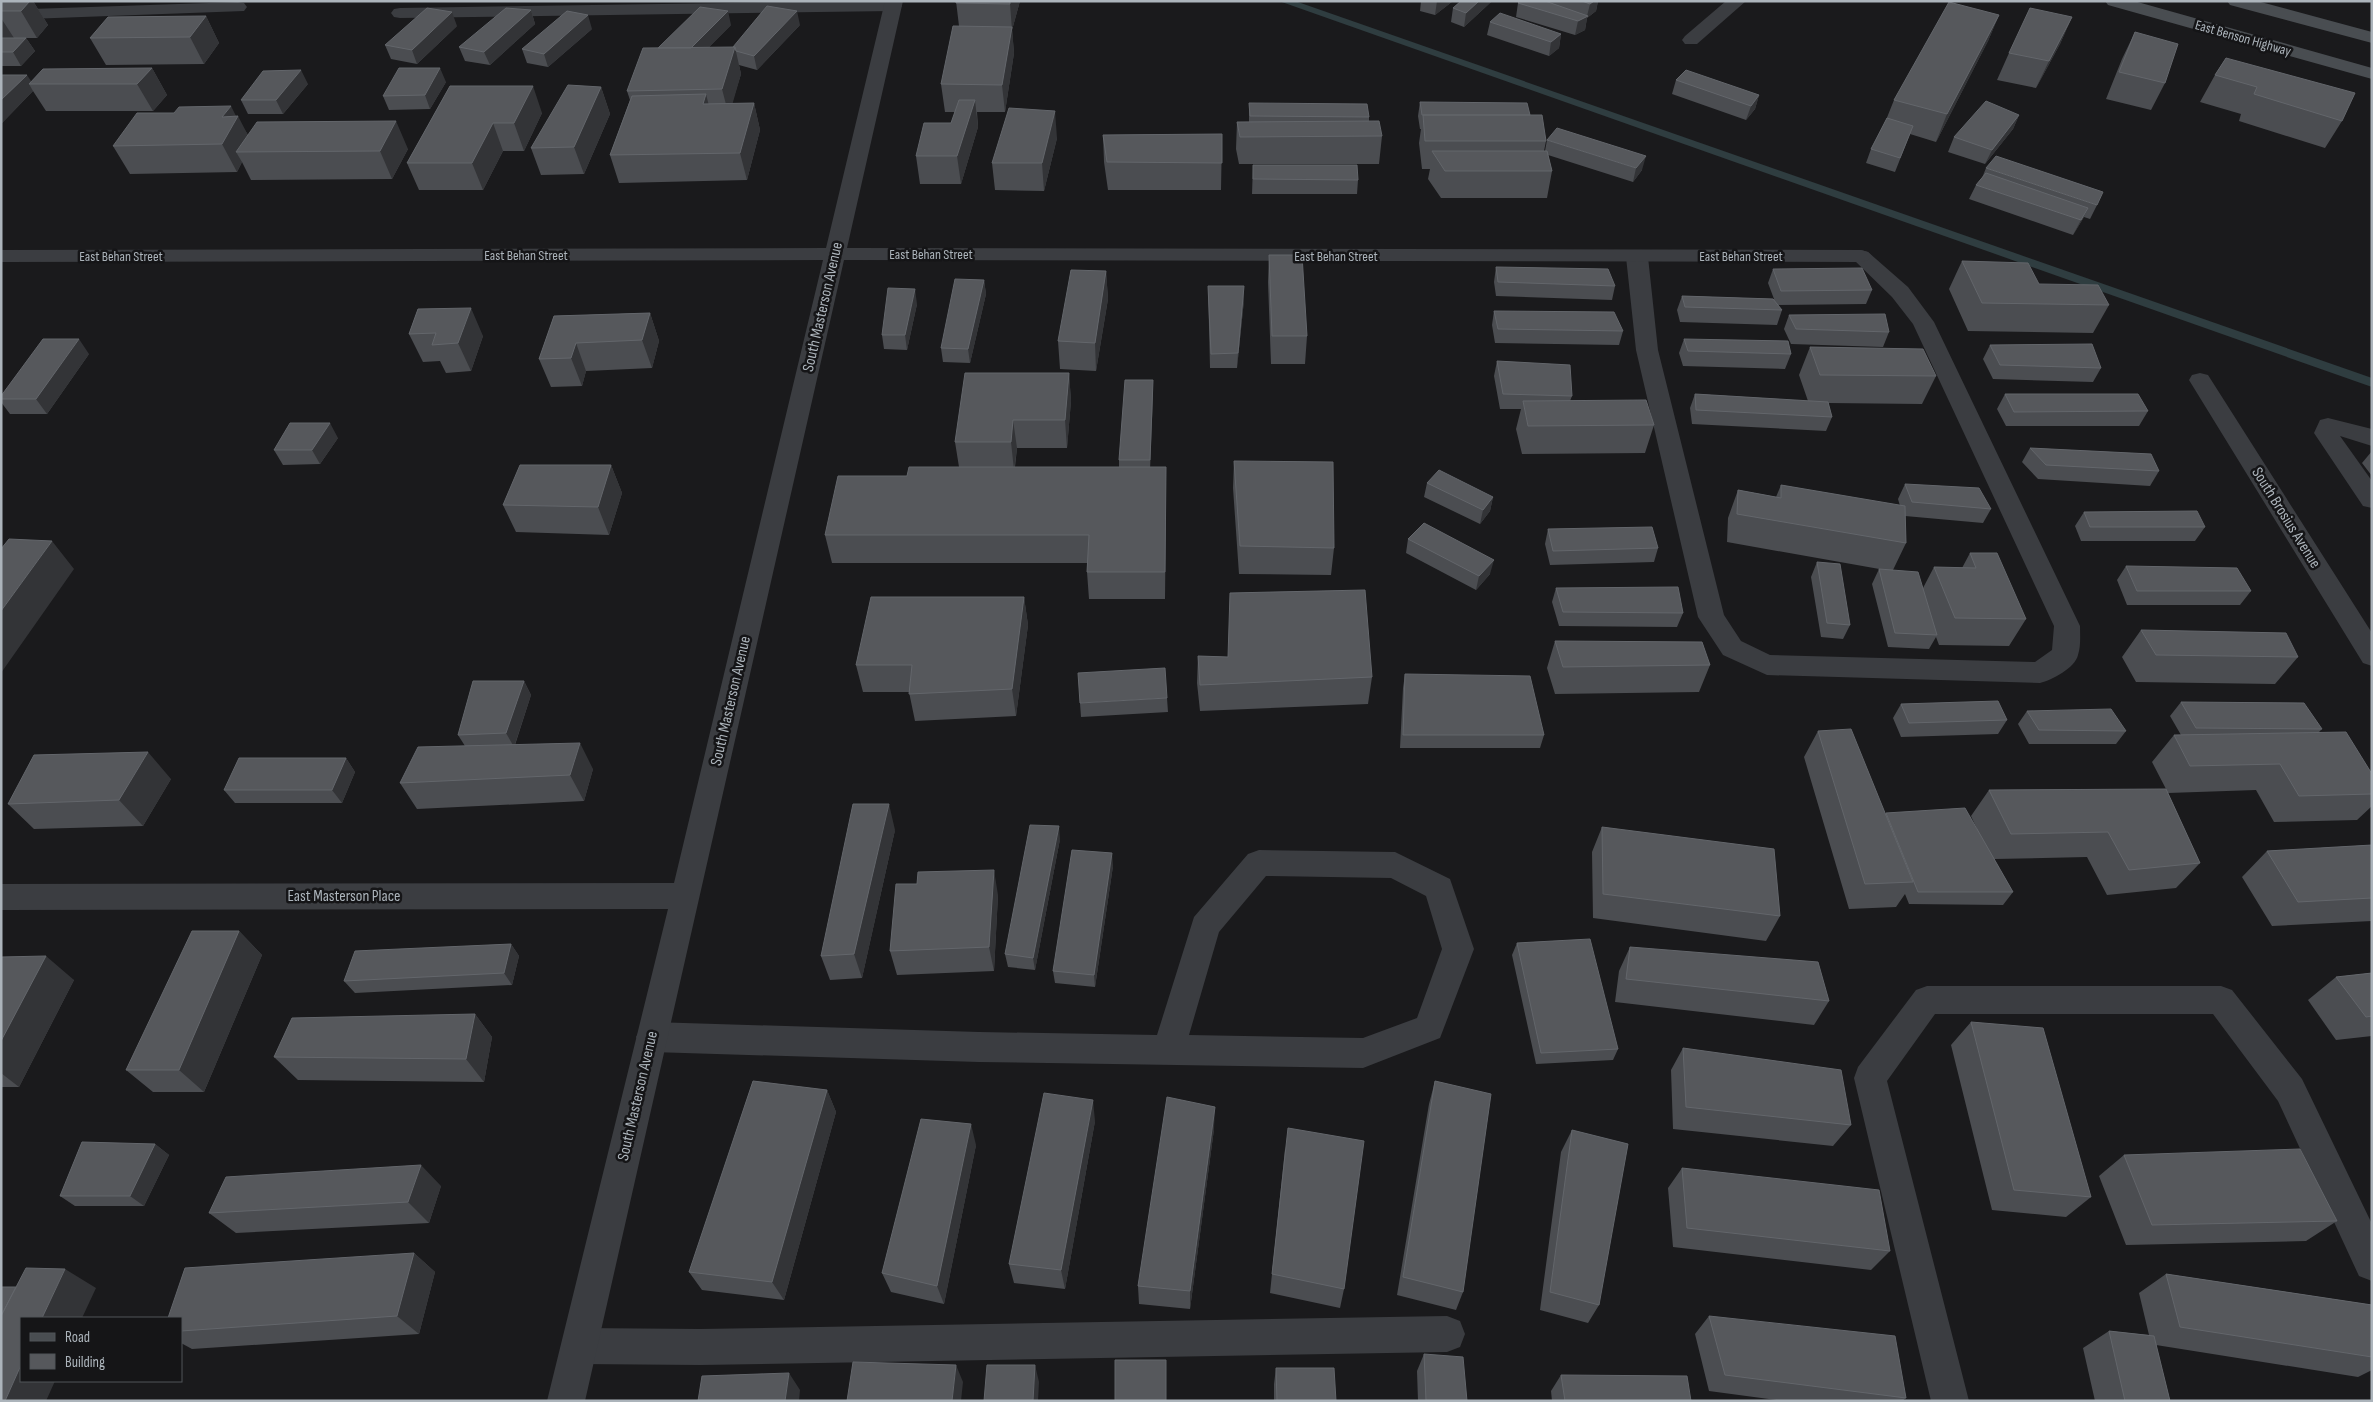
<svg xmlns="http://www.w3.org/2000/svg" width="2373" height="1402" font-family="'Sofia Sans Condensed',sans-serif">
  <rect width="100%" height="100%" fill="#1a1a1c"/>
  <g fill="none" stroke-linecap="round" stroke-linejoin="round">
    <path fill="#2f3d40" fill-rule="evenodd" d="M1279,1H1295L2372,378V387Z"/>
    <path fill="#3b3d41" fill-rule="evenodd" d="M859,1H895L902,6L899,10L893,11L400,18L394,17L391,13L394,9L400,8Z
      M1726,1H1746L1697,44H1685L1682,40L1685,36Z
      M238,2L244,3L247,7L244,11L1,20V10Z
      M1861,250L1868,252L1908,287L1934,322L2080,626C2080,635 2081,646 2078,655C2075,668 2052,680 2040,683L1767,675L1723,655L1698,617L1636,350L1626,257L1630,253L1637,251L1644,253L1648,257L1658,350L1724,615L1741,641L1770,655L2035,662L2052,650L2054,626L1913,324L1892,297L1854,260L1850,256L1854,252Z
      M2328,418L2372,429V446L2340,436L2372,481V508L2363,506L2314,433L2320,420Z
      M1259,850L1395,852L1450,879L1474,949L1440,1038L1363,1068L979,1062L652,1052L641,1047L636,1037L641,1027L652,1022L979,1032L1157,1035L1194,917L1248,854ZM1266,876L1391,878L1426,896L1442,949L1417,1018L1363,1038L1189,1035L1219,932Z
      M1927,986H2221L2232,990L2302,1079L2372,1224V1281L2359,1276L2278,1101L2213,1014H1935L1887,1081L1969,1401H1931L1854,1078L1858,1067L1916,990Z
      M1447,1316L1460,1321L1465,1334L1460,1347L1447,1352L700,1365L579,1364L566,1359L561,1346L566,1333L579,1328L700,1329Z"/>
    <path fill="#3b3d41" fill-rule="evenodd" d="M885,1H903L847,248L1861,250L1868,252L1872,256L1868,260L1861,262L844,260L585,1401H547L668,909L1,910V884L674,883L823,260L1,262V250L826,248Z
      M2200,373L2208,375L2372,633V666L2363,663L2189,380L2192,375Z"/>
    <path fill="#494d51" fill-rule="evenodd" d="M2105,1H2134L2372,68V79L2108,5Z
      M2227,1H2257L2372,32V43L2230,5Z"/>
  </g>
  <path fill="#4b4d51" d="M1,1H33L48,25L37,38H26L35,51L21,66H1Z
    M956,1H1020L1012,30L1014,53L1005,112H977L978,127L961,184H920L916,156L951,123L955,112H945L941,84L959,26Z
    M1421,1H1453L1435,15L1420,11Z
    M1461,1H1491V2L1464,27L1451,22L1453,8Z
    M1520,1H1598L1596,11L1587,18L1585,30L1575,35L1516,17L1518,3Z
    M531,10L535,24L490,65L465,61L459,47Z
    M1999,15L1988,41L1936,142L1910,134L1895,172L1866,163L1871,149L1886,120L1894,100Z
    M206,16L219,43L204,64L106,65L90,38Z
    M2072,17L2060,44L2036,88L1997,80L2009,53Z
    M1490,22L1561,34L1559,48L1549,56L1487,35Z
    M731,25L708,48L733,47L800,25L757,70L739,65L741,74L732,103H754L760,130L747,180L619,183L610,155L630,100L627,91L658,48Z
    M457,26L417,64L391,59L385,45Z
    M592,29L548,67L527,63L522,49Z
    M2135,32L2165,83L2151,110L2106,99L2122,59Z
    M2226,58L2342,121L2325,148L2239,121L2241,114L2200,102L2215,75Z
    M152,68L167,95L153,111H46L33,91L1,124V75L31,82Z
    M1676,80L1759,95L1755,109L1746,120L1672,94Z
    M446,82L430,109L389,110L383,96Z
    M308,84L283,114H248L241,100Z
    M450,86L542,113L524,151H503L483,190H419L407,163Z
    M601,87L610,114L584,174L541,175L531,148Z
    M1420,102L1530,115L1546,141L1544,151H1545L1547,140L1642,170L1633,182L1548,155L1552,171L1547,198H1441L1428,179L1430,169H1422L1419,143L1421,129H1420L1418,116Z
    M1249,103L1369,117V121L1382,136L1379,164H1239L1236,149L1237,122H1249Z
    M2019,115L2013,129L1985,164L1948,152L1954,137Z
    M236,116L248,135L408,149L392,179L251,180L242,162L237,172L130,174L113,146Z
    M1222,134L1221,190H1108L1104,162L1103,135Z
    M1057,138L1044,191L995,190L992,163Z
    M1253,165L1358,180L1357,194H1252Z
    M1986,168L2097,205L2090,219L2084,217L2073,235L1969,199L1976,185L1982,178Z
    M1269,255L1307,336L1305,364H1271L1268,282Z
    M1962,261L2039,284L2109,305L2093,333L1968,331L1949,289Z
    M1496,267L1615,286L1612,300L1496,296L1494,282Z
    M1773,269L1872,290L1866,304L1778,305L1782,310L1777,325L1680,322L1677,310L1682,296L1774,299L1768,283Z
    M1106,271L1108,299L1096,371L1060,369L1058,341Z
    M984,280L986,294L970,363L943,362L941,348Z
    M1208,286L1244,300L1237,368H1210Z
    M917,304L907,350L884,349L882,335Z
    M418,309L483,336L471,371L446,373L440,361L423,362L409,334Z
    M1494,311L1623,331L1619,345L1495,343L1492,325Z
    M650,313L659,341L652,368L586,371L582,386L551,387L539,359L554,316Z
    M1789,315L1889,332L1883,347L1791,344L1784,329Z
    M1684,339L1791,354L1785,369L1683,366L1679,353Z
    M1990,345L2101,368L2093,382L1993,379L1983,359Z
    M1810,347L1936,376L1922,404L1828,403L1832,417L1826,431L1692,424L1690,408L1695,394L1808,401L1799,375Z
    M89,354L47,414H10L1,402V396Z
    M1497,361L1572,396L1570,401L1654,425L1645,453L1522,454L1516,429L1521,409H1500L1494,376Z
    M1069,373L1071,401L1067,448H1017L1015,467H1119V460L1153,394L1150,467H1166L1165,599H1089L1087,572V563H832L825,535L907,476L959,467L955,442Z
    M2005,394L2148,411L2139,426H2006L1997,409Z
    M338,438L320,464L283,465L274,450Z
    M2030,448L2159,471L2150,486L2038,479L2022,462Z
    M2372,451V476L2362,463Z
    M1234,461L1334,548L1331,575L1239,574L1233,488Z
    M611,465L622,493L609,535L516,532L503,505Z
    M1427,483L1493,497L1490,511L1480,524L1424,497Z
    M1905,484L1991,509L1983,523L1905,516L1906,543L1893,570L1923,588L1934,567L1962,568L1970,553L2026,619L2009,646L1939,645L1936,637L1929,649L1888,647L1872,584L1879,569L1885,570L1727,542L1728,518L1738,490L1776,497L1781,485L1900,506L1898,499Z
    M2084,512L2205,527L2195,541H2081L2075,526Z
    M1548,529L1658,548L1654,562L1550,565L1545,544Z
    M1408,539L1490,574L1476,590L1406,553Z
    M1817,562L1850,625L1843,639L1821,637L1811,577Z
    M2126,566L2251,591L2240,605H2127L2117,580Z
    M1556,588L1683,613L1677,627L1559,626L1552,602Z
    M1024,597L1028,625L1016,716L915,721L909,692H863L856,665Z
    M2141,630L2298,657L2275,684L2136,682L2122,657Z
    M1555,641L1710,665L1699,692L1555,694L1547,668Z
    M1198,656L1228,657L1372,677L1368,704L1200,711L1197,683Z
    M1405,674L1544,735L1540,748H1400L1403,688Z
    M524,681L531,695L515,745L593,769L584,801L417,809L400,783L465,746L458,735Z
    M1167,698L1168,712L1081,717L1080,703Z
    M2181,702L2322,729L2318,733L2372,774V806L2357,820L2274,822L2256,790L2168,793L2200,863L2176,888L2107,895L2087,857L1994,859L2013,892L2003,905L1909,904L1905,894L1896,907L1849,909L1804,757L1818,731L1886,814V813L1977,829L1971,816L1989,790L2166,789L2152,762L2174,735H2181L2170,716Z
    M1901,704L2007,720L1998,734L1901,737L1893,718Z
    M2027,711L2126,731L2116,744H2029L2018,724Z
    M346,758L355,772L342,803H235L224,790Z
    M171,779L143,826L34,829L8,804Z
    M1602,827L1780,916L1766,941L1593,918L1592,852Z
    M895,830L862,978L830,980L821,956Z
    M1060,839L1035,970L1008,967L1005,954Z
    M2372,845V921L2272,926L2242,877L2267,851Z
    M1113,866L1095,987L1055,983L1053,971Z
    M917,884L998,895L994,971L897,975L890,951Z
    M239,931L262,955L204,1092H153L126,1070Z
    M1517,943L1618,1049L1613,1060L1536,1064L1512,955Z
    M511,944L519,956L512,985L355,993L344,981Z
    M1630,947L1829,1001L1814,1025L1615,1002L1619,971Z
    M1,957L74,980L19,1087H1Z
    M2372,973V1036L2336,1040L2308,1000L2336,977Z
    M475,1014L492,1037L484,1082L298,1080L274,1057Z
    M1971,1022L2091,1197L2066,1217L1992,1210L1951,1045Z
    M1683,1048L1851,1125L1833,1146L1673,1129L1671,1070Z
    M1435,1081L1463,1292L1456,1310L1397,1295L1429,1104Z
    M827,1090L836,1112L784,1300L702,1290L689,1272Z
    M1095,1121L1065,1289L1014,1283L1009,1264Z
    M1214,1129L1190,1309L1139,1304L1138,1286Z
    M1572,1130L1599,1305L1588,1323L1540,1310L1561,1152Z
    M155,1144L169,1155L144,1206H75L60,1196Z
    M976,1145L944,1304L891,1292L882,1273Z
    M1285,1149L1344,1289L1340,1308L1270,1293Z
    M2124,1155L2337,1221L2306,1241L2126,1245L2099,1176Z
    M1682,1168L1890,1251L1871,1270L1673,1247L1668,1188Z
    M441,1186L429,1223L236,1233L209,1213Z
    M414,1253L435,1272L419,1334L192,1349L181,1343V1318Z
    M2166,1274L2372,1305V1370L2358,1377L2156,1345L2170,1401H2095L2083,1348L2109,1331L2149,1335L2139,1293Z
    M1709,1316L1906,1398L1902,1401H1784L1709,1391L1695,1334Z
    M1424,1354L1467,1401H1418L1417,1371Z
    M1276,1368L1336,1401H1274V1384Z
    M1561,1375L1691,1401H1552L1551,1391Z"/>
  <path fill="#333437" d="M30,1H33L48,25L37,38L21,11Z
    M1010,1H1020L1012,30L1010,4Z
    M1437,1H1453L1435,15Z
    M1479,1H1491V2L1464,27L1466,13Z
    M1594,1H1598L1596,11L1587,18L1585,30L1575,35L1578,21L1587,16L1590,4Z
    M531,10L535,24L490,65L484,52Z
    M728,11L731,25L686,70L683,56Z
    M797,11L800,25L757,70L754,56Z
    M452,12L457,26L417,64L412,50Z
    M588,15L592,29L548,67L544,54Z
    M1999,15L1988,41L1936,142L1947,114Z
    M206,16L219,43L204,64L190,37Z
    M2072,17L2060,44L2036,88L2049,61Z
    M1,18L14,38L1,43Z
    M1012,27L1014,53L1005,112L1002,85Z
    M1561,34L1559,48L1549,56L1551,42Z
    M26,38L35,51L21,66L13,52Z
    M735,47L741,74L729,116L722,89Z
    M152,68L167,95L153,111L137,84Z
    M440,68L446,82L430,109L425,95Z
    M301,70L308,84L283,114L276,100Z
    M27,75L33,84H29L33,91L1,124V100Z
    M533,86L542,113L524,151L514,123Z
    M601,87L610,114L584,174L574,147Z
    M706,94L713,122L703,104Z
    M1759,95L1755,109L1746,120L1751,106Z
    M975,100L978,127L961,184L957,156Z
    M754,103L760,130L747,180L740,153Z
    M231,106L237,118L238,116L252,143L236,152L242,162L237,172L222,144V117Z
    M1055,111L1057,138L1044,191L1042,163Z
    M2019,115L2013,129L1985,164L1992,150Z
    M396,121L408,149L392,179L380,151Z
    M493,123L503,151L483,190L472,163Z
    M1646,156L1642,170L1633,182L1636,168Z
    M2088,208L2081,222L2073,235L2081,220Z
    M1106,271L1108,299L1096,371L1095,343Z
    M984,280L986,294L970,363L968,349Z
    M1244,286V300L1237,368L1238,353Z
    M915,289L917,304L907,350L905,335Z
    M471,308L483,336L471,371L458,343Z
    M650,313L659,341L652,368L642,340Z
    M79,339L89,354L47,414L36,399Z
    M576,343L586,371L582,386L571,358Z
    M1069,373L1071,401L1067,448L1065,420Z
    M1153,380V394L1150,474V460Z
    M1013,420L1017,448L1014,470L1011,442Z
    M330,423L338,438L320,464L312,450Z
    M611,465L622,493L609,535L598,507Z
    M1166,467V495L1165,599V572Z
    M1493,497L1490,511L1480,524L1483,510Z
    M52,541L74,569L1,673V611Z
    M1494,560L1490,574L1476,590L1479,576Z
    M1024,597L1028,625L1016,716L1012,689Z
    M524,681L531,695L514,747L506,733Z
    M580,743L593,769L584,801L570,775Z
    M148,752L171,779L143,826L119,800Z
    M346,758L355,772L342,803L332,790Z
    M889,804L895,830L862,978L854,954Z
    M1059,826L1060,839L1035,970L1033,958Z
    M1112,853L1113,866L1095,987L1094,975Z
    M994,870L998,895L994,971L989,947Z
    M239,931L262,955L204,1092L179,1070Z
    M511,944L519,956L512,985L504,973Z
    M46,956L74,980L19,1087L1,1073V1041Z
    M475,1014L492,1037L484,1082L466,1059Z
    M827,1090L836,1112L784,1300L772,1282Z
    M1093,1100L1095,1121L1065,1289L1061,1270Z
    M1215,1107L1214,1129L1190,1309V1291Z
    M971,1124L976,1145L944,1304L937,1286Z
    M155,1144L169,1155L144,1206L130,1196Z
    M421,1165L441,1186L429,1223L408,1202Z
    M414,1253L435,1272L419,1334L397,1316Z
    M65,1269L96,1288L82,1318H42Z
    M21,1365V1381H55L46,1401H5Z
    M956,1365L963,1382L961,1401H952Z
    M1035,1365L1039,1382L1038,1401H1033Z
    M789,1373L800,1390L799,1401H785Z"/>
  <path fill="#56585c" stroke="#63666b" d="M1,1H30L21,11H1Z
    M956,1H1010V4L956,3Z
    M1461,1H1479L1466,13L1453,8Z
    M1520,1H1545L1588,16L1578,21L1518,3Z
    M1582,1H1594L1590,4Z
    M1949,2L1999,15L1947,114L1894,100Z
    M767,6L797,11L754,56L736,51L735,47H733Z
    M700,7L728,11L691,48H658Z
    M427,8L452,12L412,50L385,45Z
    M506,8L531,10L484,52L459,47Z
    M2030,8L2072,17L2049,61L2009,53Z
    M567,11L588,15L544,54L522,49Z
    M1500,13L1561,34L1551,42L1490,22Z
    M206,16L190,37L90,38L108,17Z
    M953,26L1012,27L1002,85L941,84Z
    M2135,32L2178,44L2165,83L2119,72Z
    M1,38H26L13,52H1Z
    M735,47L722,89L627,91L643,48Z
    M2226,58L2355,93L2342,121L2254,94L2257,87L2215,75Z
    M152,68L137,84H29L43,69Z
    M399,68H440L425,95L383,96Z
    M301,70L276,100H241L263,71Z
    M1686,70L1759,95L1751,106L1676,80Z
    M1,75H27L1,100Z
    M568,85L601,87L574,147L531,148Z
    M450,86H533L514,123H493L472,163H407Z
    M706,94L703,104L754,103L740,153L610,155L632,96Z
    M959,100H975L957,156H916L924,123H951Z
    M1986,101L2019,115L1992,150L1954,137Z
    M1420,102L1527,103L1530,115H1422Z
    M1249,103L1367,104L1369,117L1250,116Z
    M231,106L222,117L238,116L222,144L113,146L137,113H174L179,107Z
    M1009,108L1055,111L1042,163H992Z
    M1423,115H1542L1546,141H1425Z
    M1887,118L1913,126L1900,158L1871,149Z
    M396,121L380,151L236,152L257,122Z
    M1379,121L1382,136L1240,137L1237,122Z
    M1557,128L1646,156L1636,168L1547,140Z
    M1222,134V163L1107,162L1103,135Z
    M1432,151H1547L1552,171H1445Z
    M1996,156L2103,192L2097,205L1986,168Z
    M1253,165H1357L1358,180L1253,179Z
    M1986,173L2088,208L2081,220L1976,185Z
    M1269,255H1302L1307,336H1272Z
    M1962,261L2028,263L2039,284L2098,285L2109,305L1982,303Z
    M1496,267L1608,269L1615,286L1498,282Z
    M1862,268L1872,290L1781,291L1773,269Z
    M1071,270L1106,271L1095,343L1058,341Z
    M955,279L984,280L968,349L941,348Z
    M1208,286H1244L1238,353L1211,354Z
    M888,288L915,289L905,335H882Z
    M1682,296L1773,299L1782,310L1685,307Z
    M471,308L458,343L432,345L436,333L409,334L418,309Z
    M1494,311L1614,312L1623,331L1498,329Z
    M650,313L642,340L576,343L571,358L539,359L554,316Z
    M1885,314L1889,332L1796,329L1789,315Z
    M43,339H79L36,399H1V396Z
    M1684,339L1788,341L1791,354L1688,351Z
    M2092,344L2101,368L2000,365L1990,345Z
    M1810,347L1923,349L1936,376L1820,375Z
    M1497,361L1570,365L1572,396L1503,394Z
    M965,373H1069L1065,420H1013L1011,442H955Z
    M1125,380H1153L1150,460H1119Z
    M1695,394L1828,402L1832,417L1696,410Z
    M2005,394H2138L2148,411L2014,412Z
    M1646,400L1654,425L1528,426L1523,401Z
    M290,423H330L312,450H274Z
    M2030,448L2151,454L2159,471L2046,465Z
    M1234,461L1333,462L1334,548L1240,546Z
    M520,465H611L598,507L503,505Z
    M909,467H1166L1165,572H1087L1089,535H825L838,476H907Z
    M1439,470L1493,497L1483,510L1427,483Z
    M1905,484L1979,488L1991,509L1912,502Z
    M1781,485L1905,506L1906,543L1737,514L1738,490L1781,498Z
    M2197,511L2205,527H2090L2084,512Z
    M1424,523L1494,560L1479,576L1408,539Z
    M1652,527L1658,548L1553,551L1548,529Z
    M9,539L52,541L1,611V549Z
    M1970,553H1997L2026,619L1955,618L1934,567L1976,568Z
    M1817,562L1840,564L1850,625L1827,623Z
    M2126,566L2237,568L2251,591H2137Z
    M1879,569L1918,572L1937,635L1895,633Z
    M1678,587L1683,613L1563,612L1556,588Z
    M1365,590L1372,677L1200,685L1198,656L1228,657L1230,593Z
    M871,597H1024L1012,689L909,694L912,665H856Z
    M2141,630L2286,633L2298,657L2156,655Z
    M1555,641L1702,642L1710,665L1563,667Z
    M1165,668L1167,698L1080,703L1078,673Z
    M1405,674L1530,676L1544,735H1403Z
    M473,681H524L506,733L458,735Z
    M1998,701L2007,720L1909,723L1901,704Z
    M2181,702L2304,703L2322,729L2196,728Z
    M2111,709L2126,731L2039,730L2027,711Z
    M1851,729L1913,882L1865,884L1818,731Z
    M2346,732L2372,774V794L2299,796L2280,764L2190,766L2174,735Z
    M580,743L570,775L400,783L418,747Z
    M148,752L119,800L8,804L34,755Z
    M239,758H346L332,790H224Z
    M2166,789L2200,863L2129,870L2108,832L2011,834L1989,790Z
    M853,804H889L854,954L821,956Z
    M1965,808L2013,892H1918L1886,813Z
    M1030,825L1059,826L1033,958L1005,954Z
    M1602,827L1774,849L1780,916L1603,894Z
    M2372,845V898L2298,902L2267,851Z
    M1072,850L1112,853L1094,975L1053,971Z
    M994,870L989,947L890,951L896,884H917L918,872Z
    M192,931H239L179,1070H126Z
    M1590,939L1618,1049L1541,1053L1517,943Z
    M511,944L504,973L344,981L355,951Z
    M1630,947L1818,962L1829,1001L1626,979Z
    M46,956L1,1041V957Z
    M2372,973V1016L2366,1017L2336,977Z
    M475,1014L466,1059L274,1057L292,1018Z
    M1971,1022L2043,1028L2091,1197L2014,1190Z
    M1683,1048L1841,1070L1851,1125L1686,1107Z
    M753,1081L827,1090L772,1282L689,1272Z
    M1435,1081L1491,1094L1463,1292L1403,1277Z
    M1044,1093L1093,1100L1061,1270L1009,1264Z
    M1167,1097L1215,1107L1190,1291L1138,1286Z
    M921,1119L971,1124L937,1286L882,1273Z
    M1288,1128L1364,1141L1344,1289L1272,1274Z
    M1572,1130L1628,1144L1599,1305L1550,1292Z
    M82,1142L155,1144L130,1196H60Z
    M2300,1149L2337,1221L2152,1225L2124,1155Z
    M421,1165L408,1202L209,1213L226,1177Z
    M1682,1168L1879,1190L1890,1251L1687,1228Z
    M414,1253L397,1316L181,1331V1318H168L185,1268Z
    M26,1268L65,1269L42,1318H21V1365L5,1401H1V1316Z
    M2166,1274L2372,1305V1357L2180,1327Z
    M1,1287H16L1,1316Z
    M1709,1316L1895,1336L1906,1398L1725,1375Z
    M2109,1331L2154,1336L2170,1401H2125Z
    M1424,1354L1463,1357L1467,1401H1426Z
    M1115,1360H1166V1401H1115Z
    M853,1362L956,1365L952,1401H847Z
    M987,1365H1035L1033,1401H984Z
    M1276,1368H1334L1336,1401H1277Z
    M789,1373L785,1401H698L702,1376Z
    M1561,1375L1687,1376L1691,1401H1565Z"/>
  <g text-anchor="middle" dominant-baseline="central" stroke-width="5" stroke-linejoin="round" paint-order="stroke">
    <g font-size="14" fill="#acb4bb" stroke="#151517">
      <text transform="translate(2243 38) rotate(16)">East Benson Highway</text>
      <text x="931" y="254">East Behan Street</text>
      <text x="526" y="255">East Behan Street</text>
      <text x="121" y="256">East Behan Street</text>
      <text x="1336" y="256">East Behan Street</text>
      <text x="1741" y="256">East Behan Street</text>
    </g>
    <g font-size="16" fill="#acb4bb" stroke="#151517">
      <text transform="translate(823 307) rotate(-77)">South Masterson Avenue</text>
      <text transform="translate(2286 518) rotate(58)">South Brosius Avenue</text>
      <text transform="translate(731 701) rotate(-77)">South Masterson Avenue</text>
      <text x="344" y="896">East Masterson Place</text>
      <text transform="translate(638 1096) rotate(-77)">South Masterson Avenue</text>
    </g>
  </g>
  <rect width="2373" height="1402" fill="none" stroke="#acb4bb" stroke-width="5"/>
  <rect x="20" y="1317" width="162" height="65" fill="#151517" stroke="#515559"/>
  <rect x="30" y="1333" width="25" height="8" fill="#494d51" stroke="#515559"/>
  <text x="65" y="1342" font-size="15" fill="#acb4bb">Road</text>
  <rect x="30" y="1354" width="25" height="15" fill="#56585c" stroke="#515559"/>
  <text x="65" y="1367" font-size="15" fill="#acb4bb">Building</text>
</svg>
